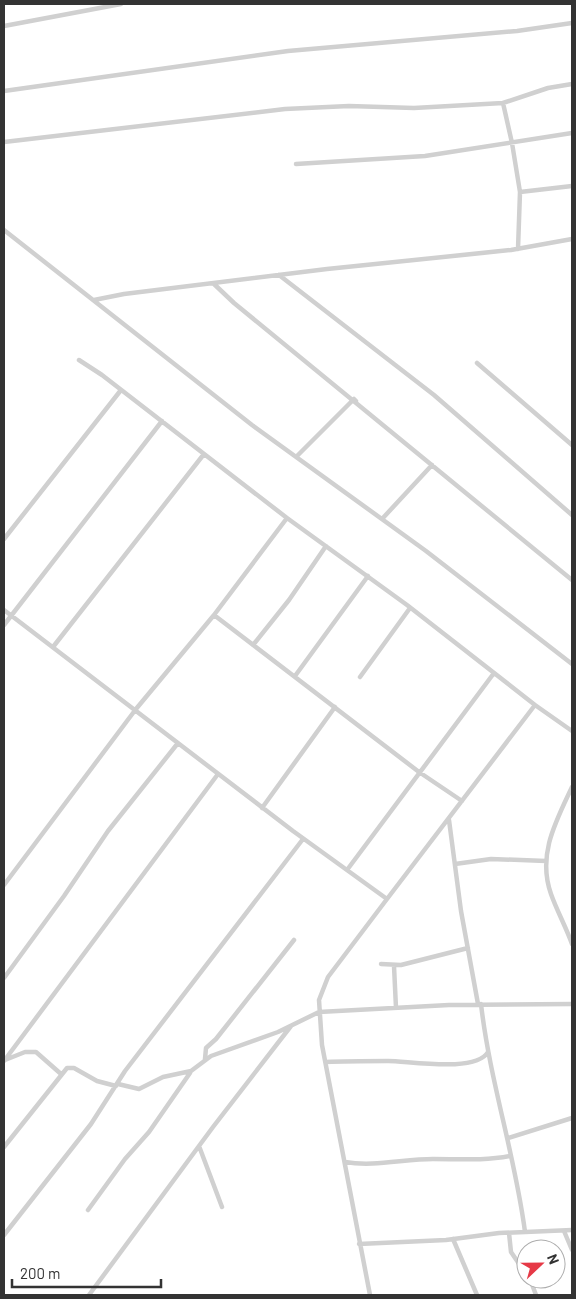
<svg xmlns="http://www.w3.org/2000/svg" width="576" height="1299" font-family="Barlow,sans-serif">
  <rect width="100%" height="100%" fill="#fff"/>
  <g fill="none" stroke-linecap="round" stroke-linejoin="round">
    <path stroke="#d0d0d0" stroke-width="4.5" d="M4,26L121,4
      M4,91L288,51L517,31L572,23
      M4,142L285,109L349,106L414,108L503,103
      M296,164L425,156L572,133
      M520,192L512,143L503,103L548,88L572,84
      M4,230L252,425L426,551L572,664
      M518,249L520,192L572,186
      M279,275L434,395L572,515
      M214,284L234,303L572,580
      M94,300L124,294L327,269L511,250L572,239
      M79,360L102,375L287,518L214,615
      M477,363L572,445
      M297,456L354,399L356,401
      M287,518L407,605L535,705
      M382,519L432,465
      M4,539L121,390
      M4,610L293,831L387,899L535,705L572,731
      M4,625L162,421
      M253,645L289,600L326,546
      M53,647L204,454
      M295,676L368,576
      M360,677L410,608
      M572,787C556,821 537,855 551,894C557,911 566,927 572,944
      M262,808L335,707
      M449,820L461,911L478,1004
      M455,864L491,859L546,861
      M347,870L494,673
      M4,885L136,709L214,615L419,772L462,801
      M381,964L401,965L468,948
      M394,966L396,1008
      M4,978L64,896L108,831L178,743
      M481,1004C490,1082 515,1155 525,1232
      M205,1059L206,1048L216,1039L294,940
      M5,1060L25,1052H36L61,1074
      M4,1061L218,774
      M326,1062C346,1061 367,1061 388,1061C409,1061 476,1073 488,1052
      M118,1084L139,1089L163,1077L191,1071L211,1056L278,1032L319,1012L449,1005L572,1004
      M508,1138L572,1118
      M199,1146L222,1207
      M4,1147L67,1068H74L97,1081L116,1086
      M345,1162C374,1167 404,1159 433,1159C459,1159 484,1161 510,1156
      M88,1210L125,1159L149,1132L190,1073
      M564,1231L572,1250
      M509,1233L511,1252L526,1274
      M4,1235L91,1124L125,1071L303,839
      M453,1239L477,1295
      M359,1244L446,1240L499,1233L572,1230
      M530,1279L536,1295
      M89,1295L213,1127L291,1026
      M370,1295L322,1045L319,1000L328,977L387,899"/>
  </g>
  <rect width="576" height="1299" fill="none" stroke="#333333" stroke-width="10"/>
  <g transform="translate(541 1264) rotate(68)"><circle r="24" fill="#ffffff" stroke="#adadad"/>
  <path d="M0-4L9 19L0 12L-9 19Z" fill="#e63946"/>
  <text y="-8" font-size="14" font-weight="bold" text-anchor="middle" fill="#333333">N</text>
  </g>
  <path d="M12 1279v8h149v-8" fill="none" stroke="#333333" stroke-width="2.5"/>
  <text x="20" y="1279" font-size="15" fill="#333333" stroke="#ffffff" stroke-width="4" paint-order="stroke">200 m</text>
</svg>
